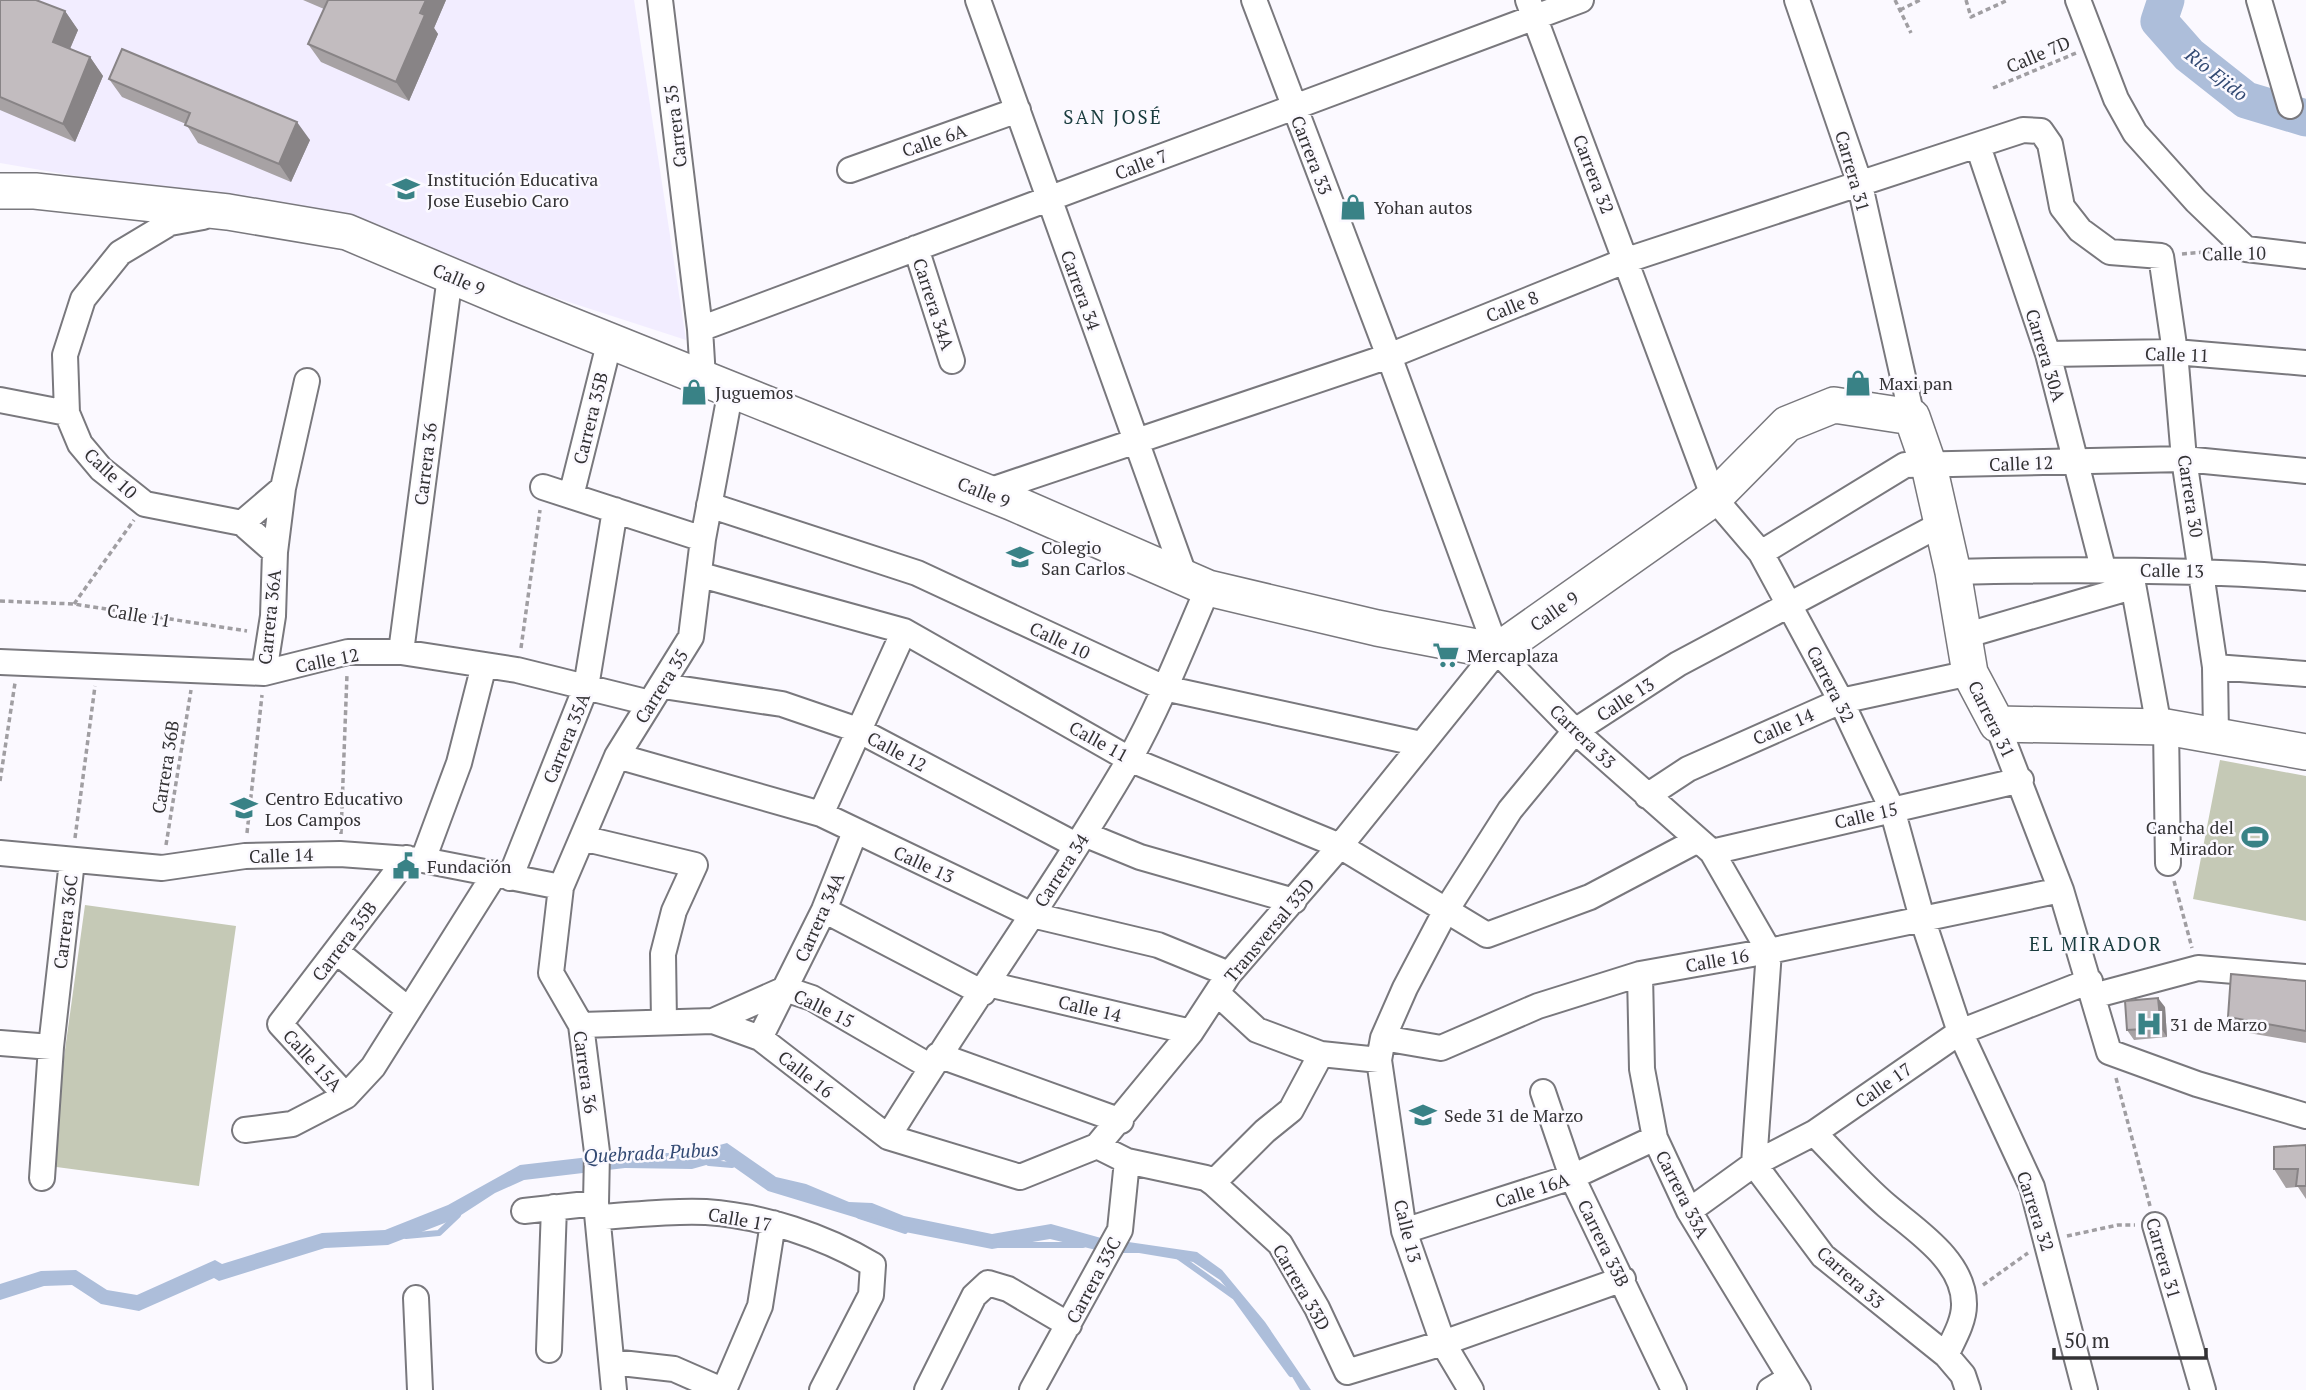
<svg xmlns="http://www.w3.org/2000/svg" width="2306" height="1390" font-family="'PT Serif',serif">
  <rect width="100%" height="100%" fill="#fbf9ff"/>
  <path fill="#f2edff" d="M0,0H634L686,340L297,214L0,163Z"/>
  <path fill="#c5c9b6" d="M2220,760L2306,776V921L2193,899Z
    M85,905L236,926L199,1186L49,1166Z"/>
  <path fill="#adbeda" d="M727,1143L776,1177L806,1184L849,1202L872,1203L904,1216L992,1234L1051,1224L1101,1238L1197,1252L1222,1270L1265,1322L1311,1390H1300L1281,1358L1240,1304L1220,1280L1193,1262L1139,1253H1109L1050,1239L992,1249L900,1231L768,1191L724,1160L692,1169L625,1168L524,1180L495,1193L455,1219L388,1245L325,1248L219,1281L214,1278L139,1311L101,1304L72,1285L44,1286L0,1300V1284L41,1271L76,1270L107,1290L137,1295L215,1260L222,1264L322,1233L385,1230L448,1205L520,1165L624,1153H690Z"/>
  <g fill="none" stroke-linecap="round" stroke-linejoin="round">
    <path stroke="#adbeda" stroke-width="6" d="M709,1163L732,1165
      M859,1216L905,1231
      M406,1236L439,1233L458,1215
      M999,1245H1083
      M1179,1257L1235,1297L1291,1374"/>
    <path stroke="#adbeda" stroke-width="37" d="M2166,0L2159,21L2189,55L2246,100L2306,118"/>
    <g stroke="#79787d" stroke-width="28">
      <path id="street" d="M660,0L700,329L703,378
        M978,0L1186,580
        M1254,0L1389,356L1497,651L1575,731L1712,852L1769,951L1754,1164L1823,1256L1946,1355L1963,1375L1968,1390
        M1528,0L1714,498L1761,553L1841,701L1892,809L1922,918L1960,1032L2032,1187L2085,1390
        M1797,0L1859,181L1912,417
        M2078,0L2116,99L2135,133L2196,201L2246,249L2306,256
        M2259,0L2290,106
        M1978,146L2048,354L2103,568
        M850,170L1018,110
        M916,248L952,361
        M700,329L1581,0
        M2048,354L2175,352L2306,363
        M0,400L67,413L80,444L101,469L145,504L242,523L275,552
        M67,413L65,355L83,299L120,253L170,223L203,217
        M543,487L703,539
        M985,492L1389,356L1627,260L2023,130L2041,131L2050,144L2062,207L2080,230L2110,252L2161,256L2175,352L2184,459L2215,667L2216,736
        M571,496L610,340
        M709,505L917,573L1164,688L1421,744
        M242,523L283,488
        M1761,553L1905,465L2184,459L2306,471
        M1953,572C2072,569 2188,569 2306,578
        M2131,573L2159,727
        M701,575L904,631L1129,759L1340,846L1487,935L1590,897L1698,840
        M1964,636L2132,587
        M401,652L450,276
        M0,662L264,673L348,652H401L517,670L650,703
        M2215,667L2306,674
        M264,673L273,616L275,552L283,488L307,381
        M663,686L782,704L858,730L1076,845
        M1997,724L2061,890L2109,1052L2197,1084L2306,1116
        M2166,727L2168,863
        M617,756L821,814L1032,915L1158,945L1229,974
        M1647,796L1688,769L1841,701L1970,673
        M821,814L904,631
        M1084,834L1140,857L1294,901
        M582,838L695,865L674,911L663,954L664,1022
        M1712,852L2021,780
        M0,853L162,868L245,856L340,854L423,860L561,887
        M423,860L459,763L484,665
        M510,878L586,687L615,510
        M824,910L983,993
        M337,952L409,1010
        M1640,974L1642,1069L1655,1138L1689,1211L1798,1390
        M988,984L1191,1032
        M1218,994L1257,1030L1321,1054L1379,1060
        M2093,996L2198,968L2306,977
        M713,1021L785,989L812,998L931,1067
        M581,1025L713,1021L760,1038L888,1137L1020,1177L1097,1146L1191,1032L1229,974L1340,846L1497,651
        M760,1038L824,910L855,832
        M1383,1038L1441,1048L1538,1006L1640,974L1769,951L2061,890
        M0,1043L51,1047
        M938,1055L1121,1121
        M1543,1092L1572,1177L1674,1390
        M346,1096L280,1024L407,858
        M245,1130L292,1124L346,1096L373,1067L494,875
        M1814,1133C1838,1157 1861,1184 1887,1206C1915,1230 1965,1261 1964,1305C1964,1322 1953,1340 1946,1355
        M888,1137C965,1011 1053,890 1128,762C1159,707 1183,646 1208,588
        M1097,1146L1127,1161L1206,1178L1213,1183L1280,1244L1317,1308L1347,1372L1443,1343L1623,1279
        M42,1178L51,1047L72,861
        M1213,1183L1265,1131L1291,1110L1321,1054
        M524,1211L596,1203
        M1689,1211L1754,1164L1814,1133L1960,1032L2090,981
        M599,1217C634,1215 672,1210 706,1212C764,1216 824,1236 873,1265L871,1295L822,1390
        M2155,1225L2203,1390
        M1404,1231L1572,1177L1655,1138
        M416,1298L420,1390
        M549,1350L554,1207
        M612,1362L674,1369L722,1390
        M614,1390L596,1203L597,1152L581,1025L551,973L561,887L617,756L691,637L703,539L731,389
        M724,1390L760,1306L773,1223
        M927,1390L974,1296L988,1283L1008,1289L1069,1325
        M1032,1390L1120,1230L1127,1161
        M1471,1390L1443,1343L1404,1231L1379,1060L1383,1038L1405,988L1445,912L1510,810L1575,731L1678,664L1941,524
        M1770,1390L1790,1378"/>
    </g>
    <g stroke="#79787d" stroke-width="38">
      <path id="secondary" d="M0,191H35L228,212L347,232L513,302L1011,502L1208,588L1377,628L1497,651L1714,498L1787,424L1834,405L1912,417L1929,466L1953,572L1970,673L1997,724L2166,727L2306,752"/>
    </g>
    <path stroke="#a09ea2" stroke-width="3.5" stroke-dasharray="5 3.5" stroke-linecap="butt" d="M1895,0L1911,33
      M1966,0L1971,17L2008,0
      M1900,10L1920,0
      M1993,88L2076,53
      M2182,254L2216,251
      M0,601L74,604L247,631
      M74,604L134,520
      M521,648L540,510
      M0,781L15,683
      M247,833L262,695
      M341,834L347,674
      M75,838L95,686
      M166,845L191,690
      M2174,881L2192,948
      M2116,1078L2150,1206
      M2067,1236L2118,1225H2135
      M1983,1285L2028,1253"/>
    <use href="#street" stroke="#fff" stroke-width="24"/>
    <use href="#secondary" stroke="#fff" stroke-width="35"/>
  </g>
  <path fill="#a7a2a4" d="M0,0L65,11L78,30L70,49L90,57L103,76L75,142L0,110Z
    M303,0H446L434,28L438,34L409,101L321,62L308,44L324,9Z
    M109,79L310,140L291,182L198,143L186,124L122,97Z
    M2306,981V1043L2237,1031L2228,1017Z
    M2165,1007L2167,1037L2134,1040L2127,1030Z
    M2306,1145V1199L2298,1187L2286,1188L2274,1169Z"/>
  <path fill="#888486" d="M426,0H446L434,28L438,34L409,101L396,82Z
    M65,11L78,30L65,60L53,42Z
    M90,57L103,76L75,142L63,124Z
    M297,122L310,140L291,182L279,164Z
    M2158,998L2165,1007L2167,1037L2161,1028Z"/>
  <path fill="#c2bcbf" stroke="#888486" stroke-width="2" d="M0,0H36L65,11L53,42L90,57L63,124L0,97Z
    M328,0H426L420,13L425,15L396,82L308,44Z
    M122,49L297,122L279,164L185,125L190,113L109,79Z
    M2231,974L2306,981V1031L2228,1017Z
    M2158,998L2161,1028L2127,1030L2125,1001Z
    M2306,1145V1186H2296L2298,1169H2274V1147Z"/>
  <defs>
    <g id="university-bare" transform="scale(2.1)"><path d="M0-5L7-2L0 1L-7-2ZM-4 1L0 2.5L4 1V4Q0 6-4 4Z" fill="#398286" stroke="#fbf9ff" stroke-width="2.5" paint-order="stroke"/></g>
    <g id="shop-bare" transform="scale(2.1)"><path d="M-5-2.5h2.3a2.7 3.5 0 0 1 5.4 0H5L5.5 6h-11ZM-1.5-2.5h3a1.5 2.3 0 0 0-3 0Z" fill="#398286" stroke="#fbf9ff" stroke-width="2.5" paint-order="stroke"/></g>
    <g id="school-bare" transform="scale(2.1)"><path d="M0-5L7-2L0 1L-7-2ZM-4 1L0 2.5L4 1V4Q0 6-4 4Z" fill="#398286" stroke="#fbf9ff" stroke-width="2.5" paint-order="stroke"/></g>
    <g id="supermarket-bare" transform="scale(2.1)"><path d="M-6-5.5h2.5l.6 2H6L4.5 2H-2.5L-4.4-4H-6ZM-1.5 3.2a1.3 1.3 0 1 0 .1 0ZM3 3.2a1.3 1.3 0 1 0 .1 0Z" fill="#398286" stroke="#fbf9ff" stroke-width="2.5" paint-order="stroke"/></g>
    <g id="stadium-bare" transform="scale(2.1)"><path d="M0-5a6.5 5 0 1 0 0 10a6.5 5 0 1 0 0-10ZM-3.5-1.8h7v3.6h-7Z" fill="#398286" stroke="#fbf9ff" stroke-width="2.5" paint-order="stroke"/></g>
    <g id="civic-bare" transform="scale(2.1)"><path d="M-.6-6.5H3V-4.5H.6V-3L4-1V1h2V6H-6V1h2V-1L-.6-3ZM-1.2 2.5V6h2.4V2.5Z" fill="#398286" stroke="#fbf9ff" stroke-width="2.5" paint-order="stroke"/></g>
    <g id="hospital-bare" transform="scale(2.1)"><path d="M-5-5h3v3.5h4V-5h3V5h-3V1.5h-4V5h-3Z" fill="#398286" stroke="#fbf9ff" stroke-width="2.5" paint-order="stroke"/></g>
  </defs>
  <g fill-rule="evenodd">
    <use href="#university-bare" x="406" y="189"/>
    <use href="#shop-bare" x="1353" y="207"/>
    <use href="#shop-bare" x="1858" y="383"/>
    <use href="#shop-bare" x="694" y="392"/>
    <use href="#school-bare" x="1020" y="557"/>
    <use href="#supermarket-bare" x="1446" y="655"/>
    <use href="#school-bare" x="244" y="808"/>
    <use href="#stadium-bare" x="2255" y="837"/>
    <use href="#civic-bare" x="406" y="866"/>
    <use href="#hospital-bare" x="2149" y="1024"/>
    <use href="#school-bare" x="1423" y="1115"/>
  </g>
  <g text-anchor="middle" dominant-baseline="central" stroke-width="5" stroke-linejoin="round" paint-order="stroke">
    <g font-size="18" fill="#333234" stroke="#fbf9ff">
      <text transform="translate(2038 54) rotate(-23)">Calle 7D</text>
      <text transform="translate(675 126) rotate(-97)">Carrera 35</text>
      <text transform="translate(934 140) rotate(-19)">Calle 6A</text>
      <text transform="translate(1312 155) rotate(69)">Carrera 33</text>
      <text transform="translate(1141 164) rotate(-21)">Calle 7</text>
      <text transform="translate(1853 171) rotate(74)">Carrera 31</text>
      <text transform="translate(1594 174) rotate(69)">Carrera 32</text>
      <text transform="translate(2234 253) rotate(-1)">Calle 10</text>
      <text transform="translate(459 279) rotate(23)">Calle 9</text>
      <text transform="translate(1081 290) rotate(70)">Carrera 34</text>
      <text transform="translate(934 304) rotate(72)">Carrera 34A</text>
      <text transform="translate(1512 306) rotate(-22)">Calle 8</text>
      <text transform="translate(2177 354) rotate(2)">Calle 11</text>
      <text transform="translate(2046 355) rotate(73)">Carrera 30A</text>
      <text transform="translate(590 418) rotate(-76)">Carrera 35B</text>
      <text transform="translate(2021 463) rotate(-2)">Calle 12</text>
      <text transform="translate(425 464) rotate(-83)">Carrera 36</text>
      <text transform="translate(111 473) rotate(43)">Calle 10</text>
      <text transform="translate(984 492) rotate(22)">Calle 9</text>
      <text transform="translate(2191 496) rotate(81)">Carrera 30</text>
      <text transform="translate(2172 570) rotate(1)">Calle 13</text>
      <text transform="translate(1554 611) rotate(-35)">Calle 9</text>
      <text transform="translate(139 615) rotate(10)">Calle 11</text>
      <text transform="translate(269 617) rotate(-84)">Carrera 36A</text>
      <text transform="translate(1060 640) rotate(25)">Calle 10</text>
      <text transform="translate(327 660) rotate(-11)">Calle 12</text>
      <text transform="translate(1831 684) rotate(63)">Carrera 32</text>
      <text transform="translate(661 686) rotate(-58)">Carrera 35</text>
      <text transform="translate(1625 699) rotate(-33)">Calle 13</text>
      <text transform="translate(1992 719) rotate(64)">Carrera 31</text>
      <text transform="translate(1783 726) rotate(-24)">Calle 14</text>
      <text transform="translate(1583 736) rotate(44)">Carrera 33</text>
      <text transform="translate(566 738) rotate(-68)">Carrera 35A</text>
      <text transform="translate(1099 741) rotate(29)">Calle 11</text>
      <text transform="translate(897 751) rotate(28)">Calle 12</text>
      <text transform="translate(165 767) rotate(-81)">Carrera 36B</text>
      <text transform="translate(1866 815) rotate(-13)">Calle 15</text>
      <text transform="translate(281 855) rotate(-2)">Calle 14</text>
      <text transform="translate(924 864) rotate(25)">Calle 13</text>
      <text transform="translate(1061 870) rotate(-57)">Carrera 34</text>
      <text transform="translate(819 917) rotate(-66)">Carrera 34A</text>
      <text transform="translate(65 922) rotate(-83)">Carrera 36C</text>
      <text transform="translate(1269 930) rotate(-50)">Transversal 33D</text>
      <text transform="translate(344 941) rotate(-53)">Carrera 35B</text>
      <text transform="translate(1717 960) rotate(-10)">Calle 16</text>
      <text transform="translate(824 1008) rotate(26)">Calle 15</text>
      <text transform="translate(1090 1008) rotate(13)">Calle 14</text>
      <text transform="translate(313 1060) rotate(47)">Calle 15A</text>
      <text transform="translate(586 1072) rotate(82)">Carrera 36</text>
      <text transform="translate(806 1074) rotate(38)">Calle 16</text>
      <text transform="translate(1883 1085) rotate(-35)">Calle 17</text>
      <text transform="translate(1532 1190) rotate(-18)">Calle 16A</text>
      <text transform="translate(1683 1194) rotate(63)">Carrera 33A</text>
      <text transform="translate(2036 1211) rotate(72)">Carrera 32</text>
      <text transform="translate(740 1219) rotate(10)">Calle 17</text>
      <text transform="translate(1408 1231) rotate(76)">Calle 13</text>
      <text transform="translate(1604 1243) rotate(64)">Carrera 33B</text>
      <text transform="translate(2164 1258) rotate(74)">Carrera 31</text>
      <text transform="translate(1851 1277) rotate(42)">Carrera 33</text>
      <text transform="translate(1093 1280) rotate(-62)">Carrera 33C</text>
      <text transform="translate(1302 1287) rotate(60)">Carrera 33D</text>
    </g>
    <g font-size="18" fill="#333234" stroke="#fbf9ff" text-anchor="start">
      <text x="427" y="179">Institución Educativa<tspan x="427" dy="21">Jose Eusebio Caro</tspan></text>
      <text x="1374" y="207">Yohan autos</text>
      <text x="1879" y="383">Maxi pan</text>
      <text x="715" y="392">Juguemos</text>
      <text x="1041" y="547">Colegio<tspan x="1041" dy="21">San Carlos</tspan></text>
      <text x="1467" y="655">Mercaplaza</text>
      <text x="265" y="798">Centro Educativo<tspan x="265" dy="21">Los Campos</tspan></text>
      <text x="2234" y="827" text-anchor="end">Cancha del<tspan x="2234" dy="21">Mirador</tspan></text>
      <text x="427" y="866">Fundación</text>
      <text x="2170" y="1024">31 de Marzo</text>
      <text x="1444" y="1115">Sede 31 de Marzo</text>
    </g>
    <g font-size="19" font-style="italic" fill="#334a73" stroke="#fbf9ff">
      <text transform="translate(2217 74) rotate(38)">Río Ejido</text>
      <text transform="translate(651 1152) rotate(-3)">Quebrada Pubus</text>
    </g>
    <g font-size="19" letter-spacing="2" fill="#193c3e" stroke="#fbf9ff">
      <text x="1113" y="116">SAN JOSÉ</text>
      <text x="2096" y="943">EL MIRADOR</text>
    </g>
  </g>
  <path d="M2054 1348v10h152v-10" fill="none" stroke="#333234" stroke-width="3.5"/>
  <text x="2064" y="1348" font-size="21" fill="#333234" stroke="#fbf9ff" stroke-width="5" paint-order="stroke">50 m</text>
</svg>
